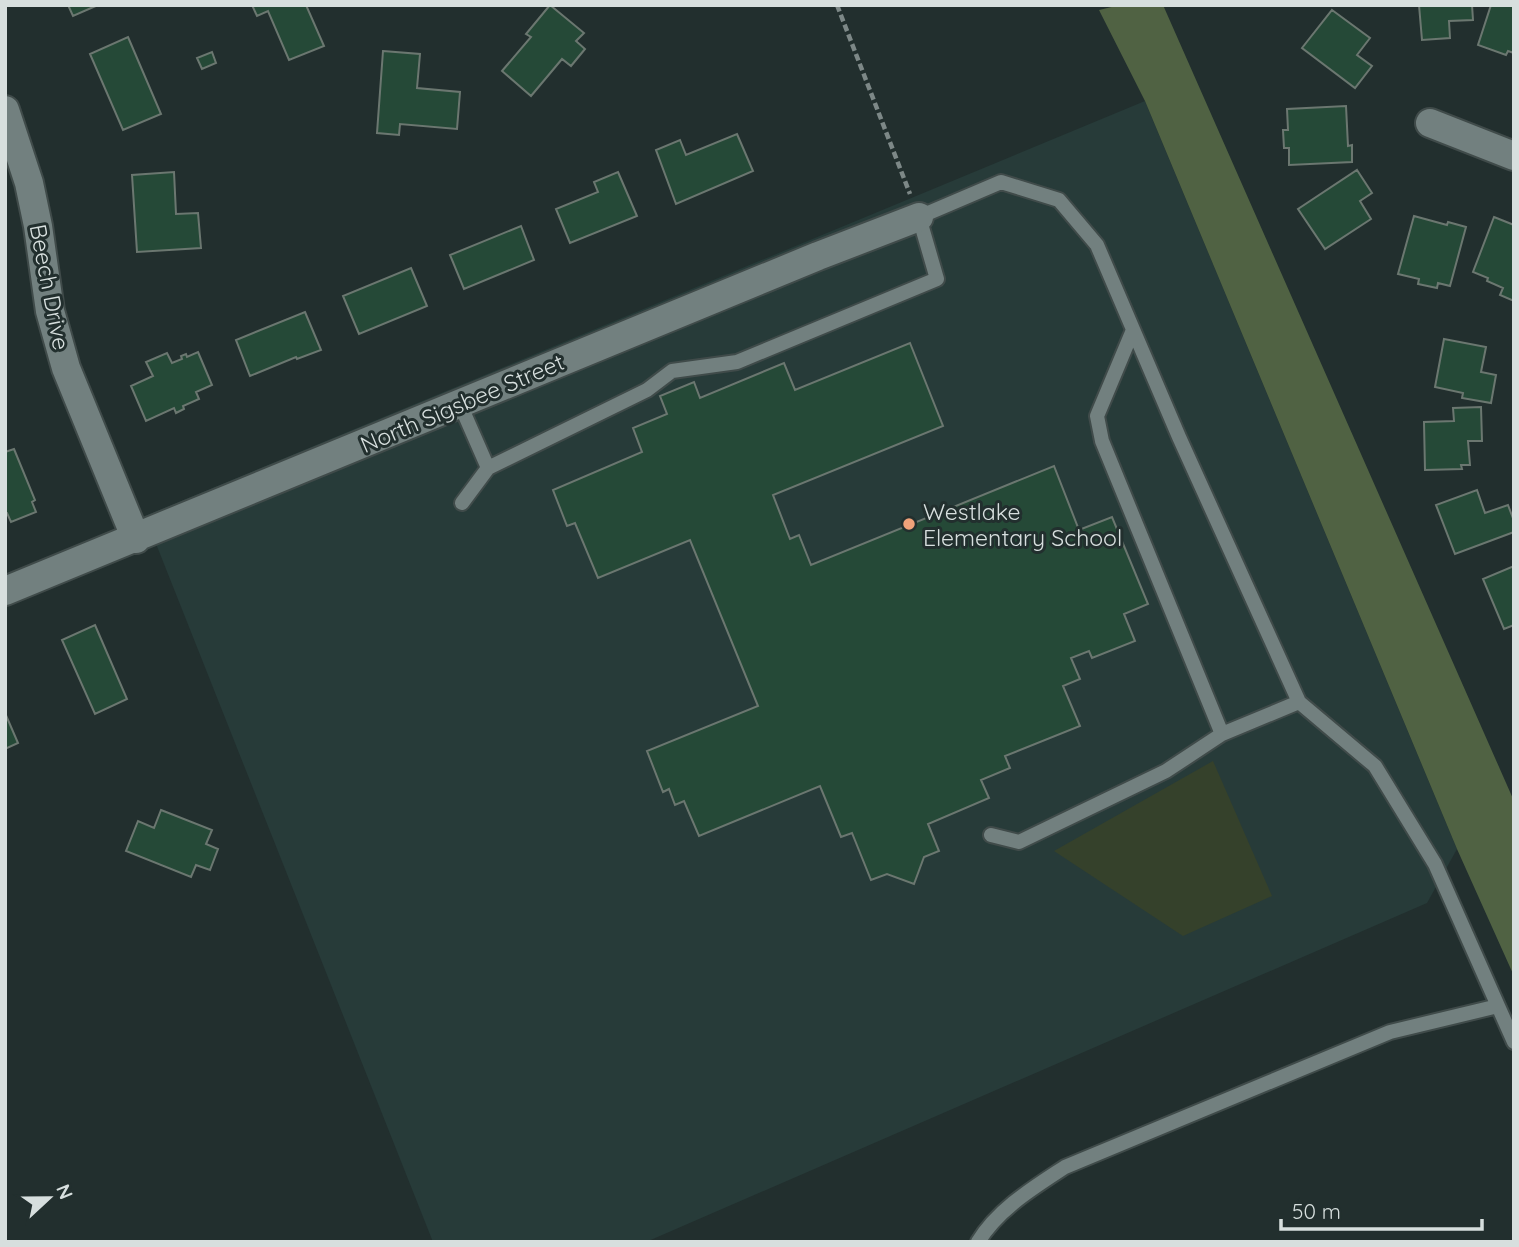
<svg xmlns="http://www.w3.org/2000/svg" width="1519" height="1247" font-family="Quicksand,sans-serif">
  <rect width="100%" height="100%" fill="#222f2e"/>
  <path fill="#273b39" d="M1145,101L1457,849L1427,903L646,1242H433L145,516Z"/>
  <path fill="#35412b" d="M1213,761L1272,896L1183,936L1054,851Z"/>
  <path fill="#506243" d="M1120,5H1163L1514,801V976L1457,849L1145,101L1099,10Z"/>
  <path fill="#254937" stroke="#6b7770" stroke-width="2" d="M68,5H98L73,16Z
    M252,5H306L324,46L289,60L268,11L257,16Z
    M550,5L584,33L576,41L585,49L571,66L562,59L531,96L502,71L531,37L526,34Z
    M1419,5H1472L1473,20L1449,21L1450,38L1422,40Z
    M1491,5H1514V53L1508,51L1506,55L1478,45Z
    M1332,10L1370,38L1357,55L1372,66L1355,88L1302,48Z
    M128,37L161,114L123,130L90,54Z
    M383,51L420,54L417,88L460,92L457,129L400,124L399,135L377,133Z
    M212,52L216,63L202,69L197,58Z
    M1346,106L1348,146L1352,145V162L1289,165V148H1284L1283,130H1288L1287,109Z
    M737,134L753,171L676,204L656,150L680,140L686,155Z
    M1357,170L1372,193L1360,201L1371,219L1325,249L1298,209Z
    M174,172L176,214L198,213L201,248L137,252L132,175Z
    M618,172L637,216L570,243L556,209L598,192L594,182Z
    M1414,216L1447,225L1448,222L1466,227L1450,286L1438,283L1437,288L1418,284L1419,279L1398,274Z
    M1494,217L1514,225V301L1500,295L1503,288L1487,281L1488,278L1473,272Z
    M521,226L534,260L464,289L450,255Z
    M411,268L427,306L359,334L343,296Z
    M305,312L321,350L297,359L296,357L250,376L236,340Z
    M1444,339L1486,347L1481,372L1496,375L1491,403L1462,398L1463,393L1435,387Z
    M910,343L943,426L773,495L790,539L799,535L811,565L1054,466L1079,530L1112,517L1148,604L1124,614L1135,641L1092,658L1089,651L1071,658L1080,679L1063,686L1080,726L1005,756L1010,768L981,780L989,798L928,824L939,851L924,857L914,884L887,874L871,880L852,833L841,837L820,786L699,836L684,801L675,805L669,789L663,792L647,751L758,706L690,540L598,578L575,523L567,526L553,490L642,452L633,428L667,414L660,396L694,382L700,398L784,363L795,390Z
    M198,352L212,385L196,392L199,399L183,406L184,409L176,413L174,408L146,421L131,386L153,376L146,362L167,353L172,363L182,359L181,356L186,354L187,357Z
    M1481,407L1482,441H1468L1470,465H1461L1462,469L1425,470L1424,422L1454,421L1453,408Z
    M14,449L35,500L32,502L36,512L11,522L7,513H5V452Z
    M1477,490L1485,513L1508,505L1514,521V532L1455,554L1436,505Z
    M1514,566V625L1504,629L1483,579Z
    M95,625L127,699L95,714L62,640Z
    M5,713L18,743L5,749Z
    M161,810L212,830L206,844L218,849L210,870L196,865L191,877L126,851L138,821L154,828Z"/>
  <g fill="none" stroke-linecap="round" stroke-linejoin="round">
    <g stroke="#404b4a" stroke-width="18">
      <path id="lane" d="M1133,330L1097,416L1102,441L1222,734L1299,702
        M460,404L488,468L647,390L672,371L737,362L937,279L919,217L1001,182L1059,200L1097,245L1179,437L1299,702L1375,766L1435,864L1498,1006
        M462,503L488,468
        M991,835L1019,842L1166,771L1222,734
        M978,1242C998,1209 1033,1188 1065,1167L1390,1032L1498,1006L1514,1042"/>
    </g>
    <g stroke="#404b4a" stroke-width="32">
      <path id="street" d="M5,110L29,183L38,226L50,311L66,368L136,539
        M1430,123L1514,156
        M5,591L818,256L919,217"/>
    </g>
    <path stroke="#7d8887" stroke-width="4.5" stroke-dasharray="7 3.5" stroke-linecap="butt" d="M837,5L910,194"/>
    <use href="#lane" stroke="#72807f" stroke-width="14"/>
    <use href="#street" stroke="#72807f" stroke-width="28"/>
  </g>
  <circle fill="#f0a27a" stroke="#222f2e" stroke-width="2.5" cx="909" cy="524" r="7"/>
  <g text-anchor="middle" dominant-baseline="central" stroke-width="6" stroke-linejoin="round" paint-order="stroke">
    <g font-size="23" fill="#d7dfde" stroke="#222f2e">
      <text transform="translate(50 287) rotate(79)">Beech Drive</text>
      <text transform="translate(462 403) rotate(-23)">North Sigsbee Street</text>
    </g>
    <g font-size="23" fill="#d7dfde" stroke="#222f2e" text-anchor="start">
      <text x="923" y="511">Westlake<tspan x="923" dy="26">Elementary School</tspan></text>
    </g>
  </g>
  <rect width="1519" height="1247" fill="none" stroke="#d7dfde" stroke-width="14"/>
  <g transform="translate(49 1198) rotate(68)" stroke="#222f2e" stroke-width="5" paint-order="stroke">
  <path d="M0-5L12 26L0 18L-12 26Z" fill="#d7dfde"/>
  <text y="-10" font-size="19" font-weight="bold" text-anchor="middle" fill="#d7dfde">N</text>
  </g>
  <path d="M1281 1219v10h201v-10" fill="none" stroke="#d7dfde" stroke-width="3.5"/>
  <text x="1292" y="1219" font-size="21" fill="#d7dfde" stroke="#222f2e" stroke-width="5" paint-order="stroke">50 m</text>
</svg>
